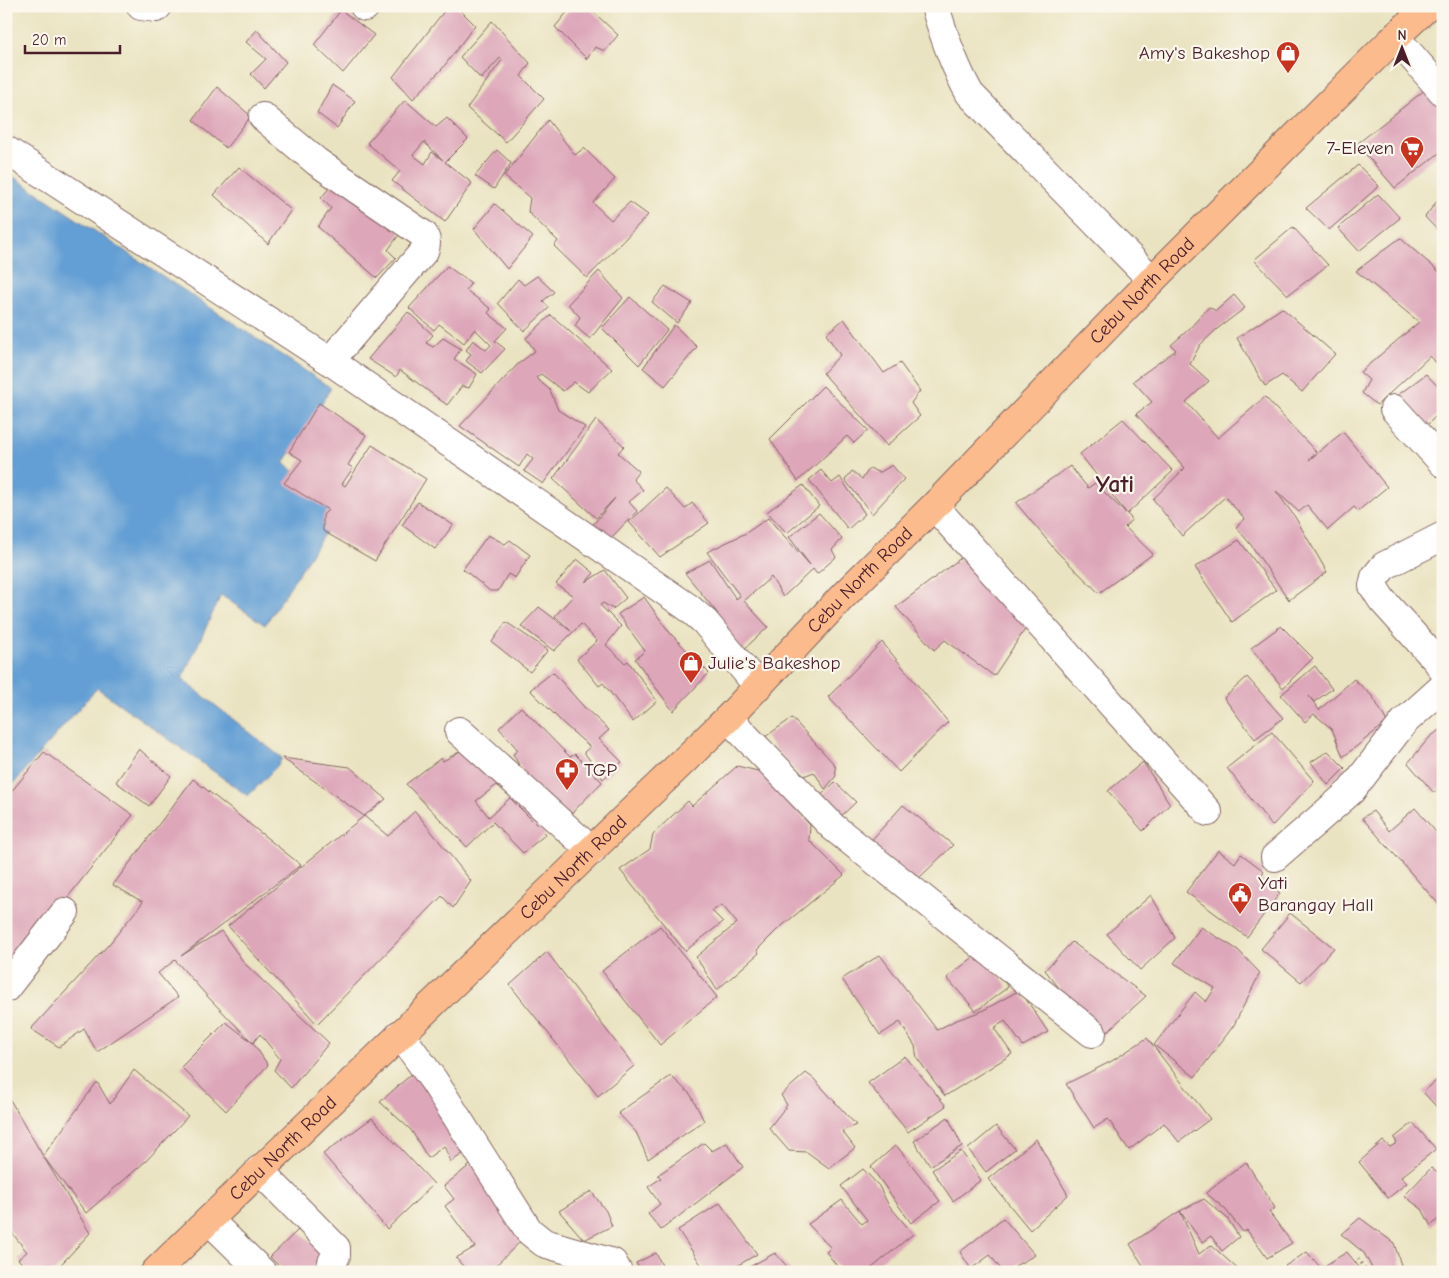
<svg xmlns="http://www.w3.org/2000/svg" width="1449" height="1278" font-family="'Comic Neue',sans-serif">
  <rect width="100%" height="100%" fill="#fbf7ec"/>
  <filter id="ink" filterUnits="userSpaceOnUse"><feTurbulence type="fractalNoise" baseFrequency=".02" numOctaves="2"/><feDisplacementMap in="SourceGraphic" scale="10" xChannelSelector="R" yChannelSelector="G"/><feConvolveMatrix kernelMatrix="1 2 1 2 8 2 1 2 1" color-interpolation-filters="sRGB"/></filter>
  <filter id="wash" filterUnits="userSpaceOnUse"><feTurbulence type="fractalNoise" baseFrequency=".0096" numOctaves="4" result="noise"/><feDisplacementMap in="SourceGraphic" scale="20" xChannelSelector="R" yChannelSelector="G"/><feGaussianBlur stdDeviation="1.12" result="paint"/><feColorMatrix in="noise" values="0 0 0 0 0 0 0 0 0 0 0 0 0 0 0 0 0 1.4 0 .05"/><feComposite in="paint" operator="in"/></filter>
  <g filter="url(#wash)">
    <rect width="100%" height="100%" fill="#eae3c1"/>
    <path fill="#649fd4" stroke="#575f80" d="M6,172L331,388L284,463L341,508L265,625L221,595L182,679L282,758L278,765L248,796L97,688L39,754L6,793Z"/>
    <g id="blocks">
      <path fill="#dda6b9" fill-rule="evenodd" d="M448,6H456L475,25L442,69L413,99L393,77Z
        M572,6H587L618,35L605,51L595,47L587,59L555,27Z
        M341,10L374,35L343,73L314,45Z
        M492,21L530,63L521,76L544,99L506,142L467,108L502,60L500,58L481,79L460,57Z
        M257,30L286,62L264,88L251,74L266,59L246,42Z
        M332,85L355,101L337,128L317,113Z
        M217,87L251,116L226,148L193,120Z
        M1426,89L1443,106V150L1395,188L1357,144Z
        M405,100L436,127L447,118L468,139L445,162L472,183L445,222L392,181L400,171L367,143ZM424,142L443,160L432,152L425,164L413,155Z
        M548,120L575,155L584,148L615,179L593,203L611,220L630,202L648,215L587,278L554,246L558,241L528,212L530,198L504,176Z
        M497,150L511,163L494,189L475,176Z
        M1358,165L1379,186L1329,230L1306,208Z
        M239,167L291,210L268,244L214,195Z
        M335,181L401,232L388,250L396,258L377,278L318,227L331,208L321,198Z
        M1443,193V236L1425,217Z
        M1378,194L1400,218L1359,251L1338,228Z
        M495,204L533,237L507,269L474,229Z
        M1293,227L1328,265L1288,295L1254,260Z
        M1400,238L1443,275V370L1430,356L1377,405L1362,393L1369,380L1360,372L1419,322L1356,271Z
        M447,266L471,283L466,290L491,309L488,313L507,328L495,341L505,349L482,373L466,361L471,354L466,350L473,340L486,350L491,345L475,329L464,343L439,324L434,330L409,308Z
        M599,271L623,298L590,339L575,326L580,317L568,304Z
        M537,276L554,292L543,301L549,308L524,331L498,303L518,279L524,285Z
        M665,286L692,303L677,323L652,302Z
        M1234,295L1245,308L1217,329L1200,345L1190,364L1209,381L1186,402L1218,438L1265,397L1316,452L1309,460L1343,432L1387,487L1358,511L1354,507L1328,530L1307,505L1299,512L1276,491L1295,517L1327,572L1289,600L1251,545L1236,527L1245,519L1225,497L1182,536L1153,499L1185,468L1136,414L1152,402L1133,381L1176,350L1171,345L1189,329L1209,307L1216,311Z
        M630,297L667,330L639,365L602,328Z
        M1282,308L1335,354L1302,392L1282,375L1265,386L1237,338Z
        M408,312L433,335L426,343L433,347L443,338L461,349L454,359L477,374L469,388L462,386L447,405L400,370L396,377L368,359Z
        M551,315L612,369L588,392L574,382L563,391L541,374L536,378L550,390L558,410L585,427L543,484L524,471L533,459L527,454L519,467L460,426L518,364L535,351L526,338Z
        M844,319L884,373L900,363L920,391L911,403L920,416L887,446L823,373L840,355L826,334Z
        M674,325L697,347L665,386L643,368Z
        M1426,374L1443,392V409L1422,430L1394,398Z
        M823,386L868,430L854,443L847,436L798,481L770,439Z
        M319,403L366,435L348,465L353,468L342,484L345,486L372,445L426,479L375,561L323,531V515L328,510L284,483L302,460L289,452Z
        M1123,419L1173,471L1127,514L1080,454Z
        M596,420L624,446L618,453L639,471L633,479L643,490L629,502L637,511L609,540L591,527L615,498L596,518L553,479Z
        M892,465L904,479L872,514L845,480L852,471L862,479L870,468L879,473Z
        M1070,466L1088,488L1095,483L1132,519L1125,527L1153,554L1099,593L1057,552L1016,503Z
        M821,470L832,483L840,477L865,514L848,529L809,480Z
        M803,485L819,506L787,533L767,512Z
        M666,488L685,509L692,503L709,523L660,557L629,522Z
        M418,502L453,525L435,549L402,525Z
        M819,513L842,539L832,550L836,557L817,574L813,569L783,597L771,577L744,601L768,627L742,651L715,616L718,614L685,573L710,560L736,599L740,596L707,552L746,533L768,518L810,565L789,537Z
        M488,535L505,544L510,540L530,555L515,578L508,574L498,591H490L463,569Z
        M1239,540L1276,590L1232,622L1195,567Z
        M966,554L1030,622L994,676L945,640L934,650L896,607Z
        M577,559L594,573L586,582L605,570L626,598L613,609L603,603L600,605L621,626L606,645L625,663L628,661L657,701L633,722L603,683L599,686L577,659L597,641L581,624L554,651L521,626L539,607L571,631L555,616L573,596L556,584Z
        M644,597L670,633L709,673L673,711L635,659L645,651L618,614Z
        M506,622L548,650L530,672L492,642Z
        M1281,626L1313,658L1283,688L1251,648Z
        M882,642L948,722L899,772L828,697Z
        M1315,666L1332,689L1314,702L1309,696L1319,710L1354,679L1373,697L1387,722L1343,757L1332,729L1314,714L1305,722L1281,695Z
        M553,672L584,707L609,730L599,739L622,762L603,779L584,752L590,747L565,725L530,690Z
        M1247,677L1283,718L1255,739L1224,698Z
        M521,707L570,757L575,754L602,782L567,818L529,783L513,754L518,750L499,728Z
        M792,718L835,765L836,776L825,789L814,772L801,777L765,737Z
        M1443,727V785L1434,793L1408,763L1429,738Z
        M1272,732L1314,781L1272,826L1227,768Z
        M466,748L498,784L476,801L489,817L510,798L546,834L523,853L493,822L467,847L406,784L441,758L443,761Z
        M139,749L171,776L149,806L116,782Z
        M1328,751L1345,768L1328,785L1311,762Z
        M44,752L133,815L6,975V798Z
        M282,758L350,767L386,799L364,816L388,836L415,811L471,881L453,908L442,896L317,1024L228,926L364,816Z
        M1143,762L1170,804L1143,831L1108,791Z
        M737,766L762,772L810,825L809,840L844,875L777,930L757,950L759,953L717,990L696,957L737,923L722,905L712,911L723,922L685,951L620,870L650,849L653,834L688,801L692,806Z
        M193,779L301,865L181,956L221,931L245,964L329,1043L291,1088L274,1070L280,1059L260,1034L253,1043L268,1065L226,1111L181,1067L226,1022L253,1043L207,996L175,960L158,973L178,997L97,1052L84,1029L59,1047L31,1029L110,943L143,902L113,885Z
        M835,782L856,802L835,822L816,800Z
        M903,805L953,845L914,883L868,844Z
        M1415,808L1443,840V909L1362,818L1373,811L1389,831Z
        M1218,850L1235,863L1241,854L1264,871L1259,878L1280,893L1247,937L1186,892Z
        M1151,895L1175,938L1140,970L1107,934Z
        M1290,913L1334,948L1301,982L1261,949Z
        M660,926L717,997L660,1045L602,971Z
        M1201,927L1238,950L1260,973L1234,1025L1195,1077L1154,1045L1195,992L1206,1002L1215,988L1174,963Z
        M1072,942L1146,996L1099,1039L1045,970Z
        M981,951L1008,987L976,1011L947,978Z
        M547,952L634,1066L598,1096L510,985Z
        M880,955L937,1030L954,1021L982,1011L1020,990L1048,1032L1023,1046L1005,1021L994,1028L1012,1054L945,1096L917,1058L915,1046L900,1022L880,1035L842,979Z
        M1147,1038L1210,1119L1179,1142L1164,1123L1129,1150L1108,1119L1094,1128L1066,1084L1112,1061Z
        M905,1056L946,1106L908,1132L868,1083Z
        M134,1070L188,1116L146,1161L86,1213L43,1156L90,1233L54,1272H30L18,1259L27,1252L6,1225V1093L43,1156L97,1082L110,1104Z
        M414,1072L471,1148L451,1162L444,1146L428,1158L411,1130L380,1102Z
        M806,1073L814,1079L856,1125L842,1131L855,1148L829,1168L807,1152L789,1151L769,1128L787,1105L781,1095Z
        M1443,1075V1114L1423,1092Z
        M671,1076L691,1095L704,1121L648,1159L636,1132L618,1113Z
        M948,1117L962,1146L930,1166L914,1141Z
        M372,1118L434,1184L387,1229L323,1154Z
        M1413,1123L1436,1149L1401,1177L1407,1183L1388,1198L1359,1162L1383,1141L1390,1147L1397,1143L1394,1138Z
        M996,1126L1015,1149L986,1172L968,1149Z
        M1036,1139L1068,1195L1030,1230L988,1179Z
        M704,1143L712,1151L727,1143L743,1167L661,1230L648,1214L660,1204L648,1187L661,1178L658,1175Z
        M896,1145L940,1201L911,1223L871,1167Z
        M961,1151L981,1180L953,1201L932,1170Z
        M475,1161L525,1237L489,1272H468L456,1258L475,1247L445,1206L454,1199L444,1186Z
        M1246,1162L1275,1208L1269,1212L1292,1243L1267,1258L1247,1230L1243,1232L1225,1209L1206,1193Z
        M1431,1168L1443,1177V1214L1431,1226L1422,1209L1404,1196Z
        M863,1169L879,1186L888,1204L913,1234L867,1272H842L826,1252L831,1248L808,1224L842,1200L862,1224L867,1220L841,1186Z
        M591,1191L606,1211L612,1226L584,1240L559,1211Z
        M1204,1199L1227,1218L1239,1237L1222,1251L1211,1236L1202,1242L1180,1211L1199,1254L1211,1245L1241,1272H1198L1194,1268L1189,1272H1147L1130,1244L1180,1211Z
        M720,1203L757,1254L727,1272H706L678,1230Z
        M1003,1218L1035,1255L1015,1266L1019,1272H1003L990,1255L971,1269L960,1252Z
        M1360,1218L1394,1243L1401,1265L1392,1272H1374L1364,1253L1341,1234Z
        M298,1230L342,1272H285L270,1257Z
        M1307,1252L1321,1268L1347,1252L1363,1272H1289L1285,1266Z
        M656,1253L665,1272H641L636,1263Z
        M775,1253L792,1272H740Z"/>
    </g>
  </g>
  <g filter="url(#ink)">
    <use href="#blocks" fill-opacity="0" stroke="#826460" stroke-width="1"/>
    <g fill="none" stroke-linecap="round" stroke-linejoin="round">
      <g stroke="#826460" stroke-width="30">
        <path id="minor" d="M141,6L156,8L158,6
          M364,6L365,7
          M935,6C944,37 954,66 970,94L1152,280
          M1395,37L1443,92
          M263,117L317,162L424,235C427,241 427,245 424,251L330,361
          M6,150L330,361L689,608L705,622L757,685
          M1394,409L1443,463
          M934,506L1208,812
          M1443,536L1384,566L1375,577L1373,586L1382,600L1437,661L1443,670
          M728,718L833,827L1092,1033
          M459,731L592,851
          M1275,857L1351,791L1404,722L1443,687
          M6,988L65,912
          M400,1034L434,1081L529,1231L544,1243L613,1263L618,1272
          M259,1170L336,1248V1256L332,1262
          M209,1220L262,1272"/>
      </g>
      <g stroke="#826460" stroke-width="30">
        <g id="major">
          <path id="s1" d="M155,1272L728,718L843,596L934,506L1152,280L1395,37L1428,6"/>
        </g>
      </g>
      <path stroke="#826460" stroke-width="3" stroke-dasharray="1 4" stroke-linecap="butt" d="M1358,1259L1368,1272"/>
      <use href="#minor" stroke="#fff" stroke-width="28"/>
      <use href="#major" stroke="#fbbb8d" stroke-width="28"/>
    </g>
  </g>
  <defs>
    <g id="shop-pin" transform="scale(1.25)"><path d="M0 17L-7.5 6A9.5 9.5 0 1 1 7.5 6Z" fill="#c8321e" stroke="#fbf7ec"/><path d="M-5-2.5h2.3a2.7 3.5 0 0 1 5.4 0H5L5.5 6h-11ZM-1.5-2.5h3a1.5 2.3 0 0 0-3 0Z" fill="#fff"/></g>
    <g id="supermarket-pin" transform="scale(1.25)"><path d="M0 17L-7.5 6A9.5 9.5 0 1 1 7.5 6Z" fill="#c8321e" stroke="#fbf7ec"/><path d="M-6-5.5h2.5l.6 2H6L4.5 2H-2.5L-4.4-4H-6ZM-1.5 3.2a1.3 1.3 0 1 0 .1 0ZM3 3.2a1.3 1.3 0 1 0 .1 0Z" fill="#fff"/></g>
    <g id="pharmacy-pin" transform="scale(1.25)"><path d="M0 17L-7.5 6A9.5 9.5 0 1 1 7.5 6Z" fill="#c8321e" stroke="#fbf7ec"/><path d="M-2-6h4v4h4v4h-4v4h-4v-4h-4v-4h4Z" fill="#fff"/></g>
    <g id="civic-pin" transform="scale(1.25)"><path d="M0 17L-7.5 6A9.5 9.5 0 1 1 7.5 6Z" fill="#c8321e" stroke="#fbf7ec"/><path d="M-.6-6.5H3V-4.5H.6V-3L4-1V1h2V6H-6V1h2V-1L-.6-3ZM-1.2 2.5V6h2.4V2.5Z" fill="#fff"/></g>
  </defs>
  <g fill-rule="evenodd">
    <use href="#shop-pin" x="1288" y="53"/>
    <use href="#supermarket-pin" x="1412" y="148"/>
    <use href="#shop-pin" x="691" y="663"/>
    <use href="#pharmacy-pin" x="567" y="770"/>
    <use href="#civic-pin" x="1240" y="894"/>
  </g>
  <g text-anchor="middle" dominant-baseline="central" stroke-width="4.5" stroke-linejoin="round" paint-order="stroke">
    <g font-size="19" fill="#4a1f2b" stroke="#fbf7ec" text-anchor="start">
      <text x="1270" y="53" text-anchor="end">Amy's Bakeshop</text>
      <text x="1394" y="148" text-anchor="end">7-Eleven</text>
      <text x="708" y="663">Julie's Bakeshop</text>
      <text x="584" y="770">TGP</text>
      <text x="1258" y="883">Yati<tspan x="1258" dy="22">Barangay Hall</tspan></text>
    </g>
    <g font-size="19" fill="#4a1f2b" stroke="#fbf7ec">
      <text stroke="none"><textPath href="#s1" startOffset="1392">Cebu North Road</textPath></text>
      <text stroke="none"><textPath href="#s1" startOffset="988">Cebu North Road</textPath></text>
      <text stroke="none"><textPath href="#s1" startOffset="582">Cebu North Road</textPath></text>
      <text stroke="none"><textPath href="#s1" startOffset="178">Cebu North Road</textPath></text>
    </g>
    <g font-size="24" font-weight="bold" fill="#4a1f2b" stroke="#fbf7ec">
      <text x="1115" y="484">Yati</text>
    </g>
  </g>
  <rect width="1449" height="1278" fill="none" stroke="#fbf7ec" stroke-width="25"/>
  <g transform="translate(1402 48)" stroke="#fbf7ec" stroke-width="4" paint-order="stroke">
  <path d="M0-4L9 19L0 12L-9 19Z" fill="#4a1f2b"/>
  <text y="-8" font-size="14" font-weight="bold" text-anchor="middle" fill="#4a1f2b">N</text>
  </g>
  <path d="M25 45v8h95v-8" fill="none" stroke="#4a1f2b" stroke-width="2.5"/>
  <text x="32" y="45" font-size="15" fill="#4a1f2b" stroke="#fbf7ec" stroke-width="4" paint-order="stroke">20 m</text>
</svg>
